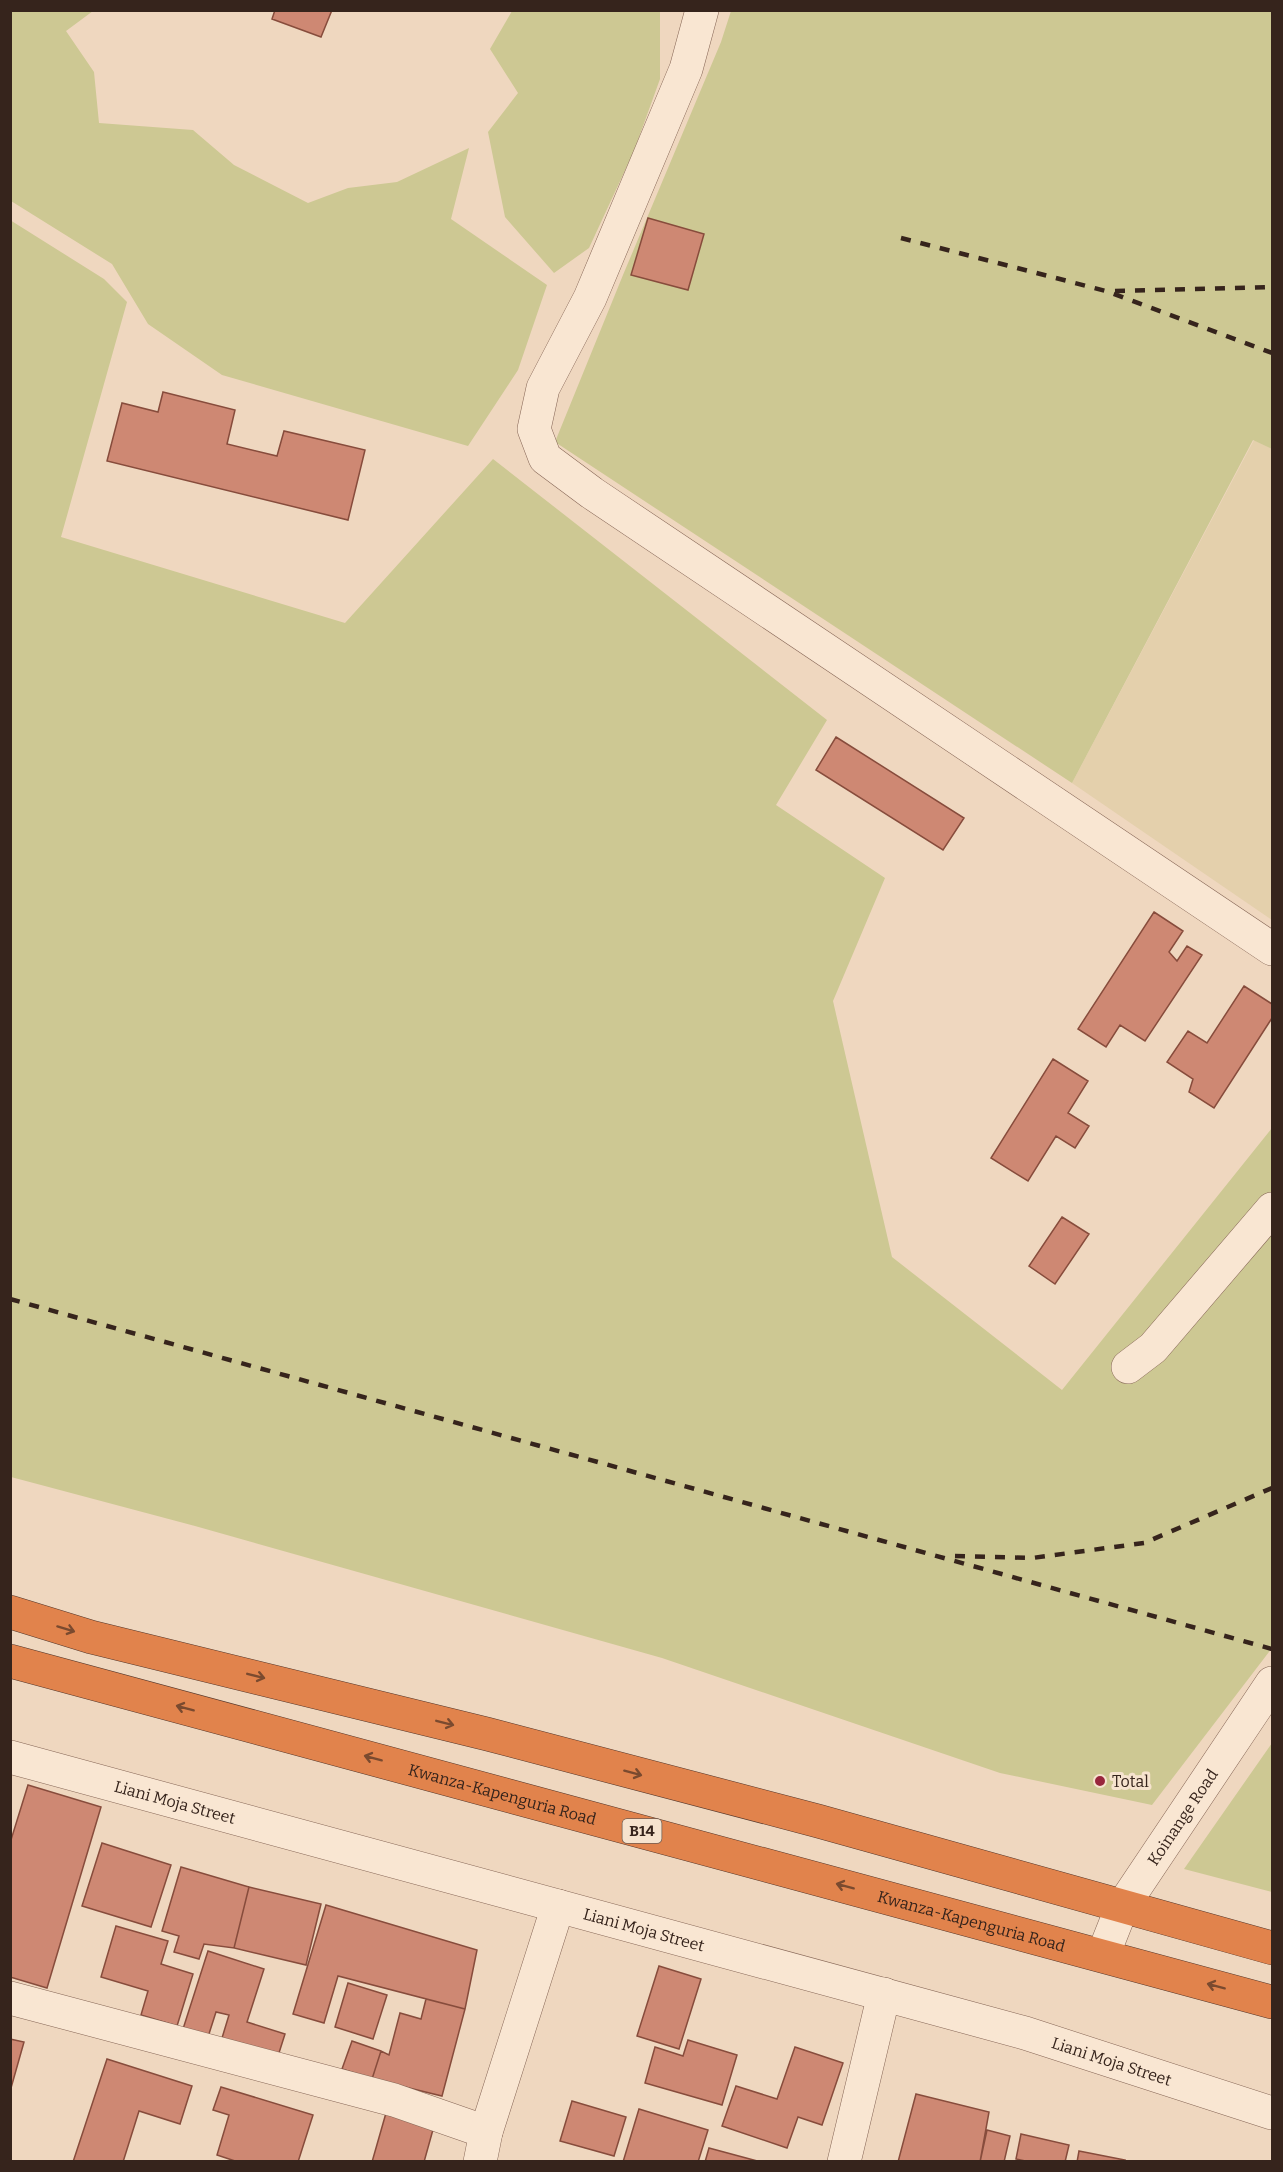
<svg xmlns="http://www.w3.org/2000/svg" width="1283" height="2172" font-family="Bitter,serif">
  <rect width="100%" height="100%" fill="#efd7bf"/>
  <path fill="#e4d0ac" d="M1254,440L1272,449V920L1072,783Z"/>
  <path fill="#cdc893" d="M10,11H93L66,31L94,72L99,123L193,130L234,165L308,203L348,188L397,182L469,148L451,219L547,285L518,370L468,446L222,375L148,324L112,264L11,201Z
    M512,11H660V79L634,151L589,248L554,273L505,217L488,132L518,93L490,49Z
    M731,11H1272V449L1253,440L1072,783L555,442L623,275L721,42Z
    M10,220L104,279L127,302L61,537L345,623L493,459L827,720L776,805L885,878L833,1001L892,1257L1062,1390L1272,1128V1648L1152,1805L1000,1773L662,1658L195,1526L11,1477Z
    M1272,1743V1892L1184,1869Z"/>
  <path fill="#ce8873" stroke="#874c3c" stroke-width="1.5" d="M275,10H332L321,37L272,19Z
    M648,218L704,234L688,290L631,275Z
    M163,392L235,410L227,444L277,456L284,431L365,450L348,520L107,461L122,403L158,412Z
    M836,737L964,818L943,850L816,770Z
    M1154,912L1183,931L1169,952L1177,961L1187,946L1202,955L1145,1041L1120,1025L1106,1047L1078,1029Z
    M1244,986L1272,1004V1018L1214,1108L1189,1092L1193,1079L1167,1062L1188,1031L1207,1043Z
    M1053,1059L1088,1081L1068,1113L1089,1126L1075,1148L1056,1136L1028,1181L991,1158Z
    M1062,1217L1089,1234L1055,1284L1029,1266Z
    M28,1785L101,1807L47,1988L10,1977V1843Z
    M102,1843L171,1865L151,1927L82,1906Z
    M181,1867L249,1887L234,1948L204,1944L199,1959L174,1952L179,1936L162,1931Z
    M249,1887L321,1904L306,1965L234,1948Z
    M326,1905L477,1950L465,2009L338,1976L324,2023L293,2014Z
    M116,1926L168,1941L161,1964L193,1974L177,2026L141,2015L148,1991L101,1977Z
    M208,1951L264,1969L247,2022L285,2034L278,2056L222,2038L229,2015L216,2012L208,2037L183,2029Z
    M659,1966L701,1979L679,2049L637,2036Z
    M348,1983L387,1995L373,2039L335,2027Z
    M426,1999L465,2009L442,2096L372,2079L381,2051L389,2055L400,2013L421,2019Z
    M10,2039L24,2042L11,2088H10Z
    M688,2040L737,2055L722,2105L645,2083L655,2047L683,2056Z
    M352,2041L381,2051L372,2079L342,2069Z
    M795,2047L843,2063L822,2125L798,2117L787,2148L722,2126L736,2086L777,2099Z
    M107,2059L192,2086L180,2124L139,2111L123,2162H73Z
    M221,2087L313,2115L298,2162H238L217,2155L229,2115L213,2110Z
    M916,2094L989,2112L980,2162H898Z
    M572,2101L626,2117L614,2156L560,2141Z
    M639,2109L708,2130L698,2162H623Z
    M386,2113L434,2126L424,2162H372Z
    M987,2130L1010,2136L1004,2162H980Z
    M1021,2134L1069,2145L1065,2162H1030L1016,2159Z
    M709,2148L761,2162H705Z
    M1079,2151L1125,2160L1124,2162H1077Z"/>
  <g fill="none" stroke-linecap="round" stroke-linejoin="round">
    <g stroke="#876757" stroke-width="34">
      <g id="minor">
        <path d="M702,10L686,69L590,298L543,388L534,429L545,458L592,493L1272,949"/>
        <path d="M1128,1367L1153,1348L1272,1209"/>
        <path id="s1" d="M10,1757L1025,2033L1272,2113"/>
        <path id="s2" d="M1103,1955L1122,1907L1272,1683"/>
        <path d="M10,1998L394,2100L486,2132"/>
        <path d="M480,2162L486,2132L558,1906"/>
        <path d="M844,2162L884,1994"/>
      </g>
    </g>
    <g stroke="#55372b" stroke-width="34">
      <g id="highway">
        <path d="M10,1612L91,1637L487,1734L818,1821L1272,1948"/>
        <path id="s3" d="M10,1661L1272,2002"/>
      </g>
    </g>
    <use href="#minor" stroke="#f9e6d2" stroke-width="33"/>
    <use href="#highway" stroke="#e1834c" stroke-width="33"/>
    <path stroke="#36241c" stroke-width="4.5" stroke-dasharray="10 10" stroke-linecap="butt" d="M901,238L1106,291L1272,353
      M1115,291L1272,287
      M10,1299L1272,1649
      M955,1556L1032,1558L1144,1543L1272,1488"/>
  </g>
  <defs><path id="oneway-shaft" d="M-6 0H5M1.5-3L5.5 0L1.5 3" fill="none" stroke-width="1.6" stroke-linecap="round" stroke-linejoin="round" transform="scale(1.5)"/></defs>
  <g stroke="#7a4a2f">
    <use href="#oneway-shaft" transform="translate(66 1629) rotate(17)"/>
    <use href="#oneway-shaft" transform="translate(256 1676) rotate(14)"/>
    <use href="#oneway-shaft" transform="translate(185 1708) rotate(-165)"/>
    <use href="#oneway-shaft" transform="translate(445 1723) rotate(14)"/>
    <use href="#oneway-shaft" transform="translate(373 1758) rotate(-165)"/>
    <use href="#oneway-shaft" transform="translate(633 1773) rotate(15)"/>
    <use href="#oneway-shaft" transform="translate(845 1886) rotate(-165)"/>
    <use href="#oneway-shaft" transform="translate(1216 1986) rotate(-165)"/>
  </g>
  <circle fill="#98263c" stroke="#f6e3ce" stroke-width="2" cx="1100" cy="1781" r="6"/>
  <g text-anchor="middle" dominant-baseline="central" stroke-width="6" stroke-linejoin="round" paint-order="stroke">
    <rect fill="#f6e3ce" stroke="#705d51" stroke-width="1.5" x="622.5" y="1819" width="39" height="24" rx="4.5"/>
    <g font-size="15" font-weight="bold" fill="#36241c">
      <text x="642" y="1831">B14</text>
    </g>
    <g font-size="16" fill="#36241c" stroke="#f6e3ce" text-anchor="start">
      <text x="1112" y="1781">Total</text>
    </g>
    <g font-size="16" fill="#36241c" stroke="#f6e3ce">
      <text stroke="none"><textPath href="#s3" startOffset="510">Kwanza-Kapenguria Road</textPath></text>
      <text stroke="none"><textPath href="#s1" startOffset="171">Liani Moja Street</textPath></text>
      <text stroke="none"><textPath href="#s2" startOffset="160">Koinange Road</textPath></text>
      <text stroke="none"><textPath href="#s3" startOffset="996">Kwanza-Kapenguria Road</textPath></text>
      <text stroke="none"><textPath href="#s1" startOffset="657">Liani Moja Street</textPath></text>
      <text stroke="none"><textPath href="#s1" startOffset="1143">Liani Moja Street</textPath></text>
    </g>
  </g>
  <rect width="1283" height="2172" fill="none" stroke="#36241c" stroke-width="24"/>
</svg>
